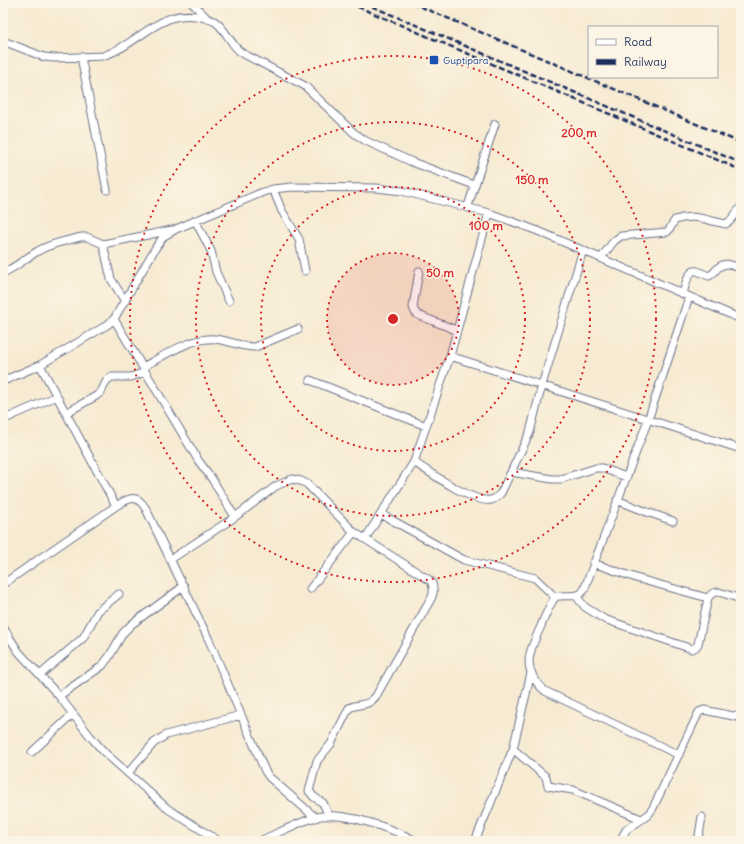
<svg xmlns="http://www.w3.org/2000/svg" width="744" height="844" font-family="Delius,sans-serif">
  <rect width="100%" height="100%" fill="#fcf5e5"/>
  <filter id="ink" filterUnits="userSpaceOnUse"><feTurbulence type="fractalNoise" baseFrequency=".025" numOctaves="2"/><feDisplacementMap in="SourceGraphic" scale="8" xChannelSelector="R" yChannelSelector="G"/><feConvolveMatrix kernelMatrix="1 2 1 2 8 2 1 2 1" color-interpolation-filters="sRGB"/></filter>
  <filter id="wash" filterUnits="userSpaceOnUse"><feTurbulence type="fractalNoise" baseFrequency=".012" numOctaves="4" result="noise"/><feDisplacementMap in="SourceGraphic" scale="16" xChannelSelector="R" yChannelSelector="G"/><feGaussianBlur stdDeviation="0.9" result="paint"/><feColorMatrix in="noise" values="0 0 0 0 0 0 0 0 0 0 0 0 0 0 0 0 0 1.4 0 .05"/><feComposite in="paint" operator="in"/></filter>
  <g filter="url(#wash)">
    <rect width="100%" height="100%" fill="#f7ead2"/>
  </g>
  <g filter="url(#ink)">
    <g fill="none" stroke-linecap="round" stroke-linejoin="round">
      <g stroke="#687087" stroke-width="9">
        <path id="minor" d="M192,3L205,16
          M733,3L741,5
          M3,41L44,57L54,58L103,56C144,43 163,0 214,21C226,28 230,45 242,53L305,86L354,133L366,141L412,162L474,185
          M81,57L107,190
          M273,189L282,211L299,239L305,271
          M468,206L495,124
          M489,213L450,356L741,449
          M195,220L211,251L216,272L229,301
          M103,244L111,279L125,301
          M601,258L614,241L621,236L667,232L669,230L675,220C694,213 707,221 726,224L730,221L741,207
          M419,271L413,307L415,312L418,315L456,330
          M3,273C16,267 26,258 38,251C51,243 67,241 81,237H87L103,244L172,230
          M683,294C685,287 688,269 697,271C701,272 705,275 709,276C714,274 715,270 719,267C726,261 734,266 741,269
          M114,319L198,460L212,479L235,517
          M40,365L116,506
          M143,367C163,356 191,337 215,339C228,340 241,347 255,347L298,329
          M310,380L426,426
          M3,381L40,365L107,325L114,319L156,247L164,236L176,229L263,192L273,189L292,187L376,188L402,191L489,213L538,231L741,319
          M66,413L96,396L101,392L107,380L112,377H131L145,372
          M7,418L57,396
          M414,462C429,472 474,504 491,500C496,499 498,496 501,493L530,432L542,385L583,250
          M511,472L552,479H561L596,468H602L626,477
          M617,500L647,512L673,521
          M381,514L464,560L535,578L555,597
          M365,539L414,462L450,356
          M171,559L235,517L276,486L292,479L301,481L307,484L354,532L431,581C434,587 434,591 432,597L376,696C367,708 360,702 349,708L331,744L317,761L309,791L314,797L323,803L329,816
          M593,563L639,579L708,598
          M3,584L116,506C129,498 137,493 146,509L209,640L265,771L269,777L316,818
          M310,589L354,532
          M576,596L585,607L604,619L692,649L696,647L698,644L708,598C711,594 713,592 719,592L741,599
          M3,627L18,651L59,696L90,736L104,752L168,809L219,841
          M40,675L83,638L98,611L119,594
          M59,696L102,666L109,657L123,633L132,624L184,586
          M513,749L546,777L548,786L573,790L641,819
          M32,752L73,714
          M679,755L545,691C520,668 529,653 541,626C545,616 549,606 555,597C565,593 578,600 584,590L648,420L689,297
          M128,773L154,743L166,735L241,715
          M260,841C278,833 297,823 316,817C342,810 393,829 416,841
          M475,841L513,749L531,673
          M620,841L626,830L648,815L653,808L699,712L704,710L738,717H741
          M698,841L702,817"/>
      </g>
      <use href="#minor" stroke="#fff" stroke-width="7"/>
      <path stroke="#1b2f5e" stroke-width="2.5" stroke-dasharray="6 3" stroke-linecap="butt" d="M349,3L741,170
        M364,3L741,163
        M412,3L741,143"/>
    </g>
  </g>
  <circle cx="393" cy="319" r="66" fill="#d62828" fill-opacity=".12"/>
  <g fill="none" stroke="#d62828" stroke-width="2" stroke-dasharray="2 4">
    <circle cx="393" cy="319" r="66"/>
    <circle cx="393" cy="319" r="132"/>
    <circle cx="393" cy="319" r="197"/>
    <circle cx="393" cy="319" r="263"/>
  </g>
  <rect fill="#1a4fb4" stroke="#fcf5e5" stroke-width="1.5" x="429" y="55" width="10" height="10" rx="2"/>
  <g text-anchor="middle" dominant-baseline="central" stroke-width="3" stroke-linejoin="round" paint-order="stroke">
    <g font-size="10" fill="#164399" stroke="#fcf5e5" text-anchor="start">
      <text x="443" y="60">Guptipara</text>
    </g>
  </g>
  <circle cx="393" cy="319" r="6" fill="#d62828" stroke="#fcf5e5" stroke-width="2"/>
  <g font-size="12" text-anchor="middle" font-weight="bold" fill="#d62828" stroke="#fcf5e5" stroke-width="3" stroke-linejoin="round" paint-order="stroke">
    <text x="579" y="137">200 m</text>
    <text x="532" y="184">150 m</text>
    <text x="486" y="230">100 m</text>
    <text x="440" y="277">50 m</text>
  </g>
  <rect width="744" height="844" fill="none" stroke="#fcf5e5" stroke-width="16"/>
  <rect x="588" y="26" width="130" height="52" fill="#fcf5e5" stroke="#a2a6af"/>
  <rect x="596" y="39" width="20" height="6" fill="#ffffff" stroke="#a2a6af"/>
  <text x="624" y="46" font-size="12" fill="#1b2f5e">Road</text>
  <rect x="596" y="59" width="20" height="6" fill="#1b2f5e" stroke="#a2a6af"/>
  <text x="624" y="66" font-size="12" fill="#1b2f5e">Railway</text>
</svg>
